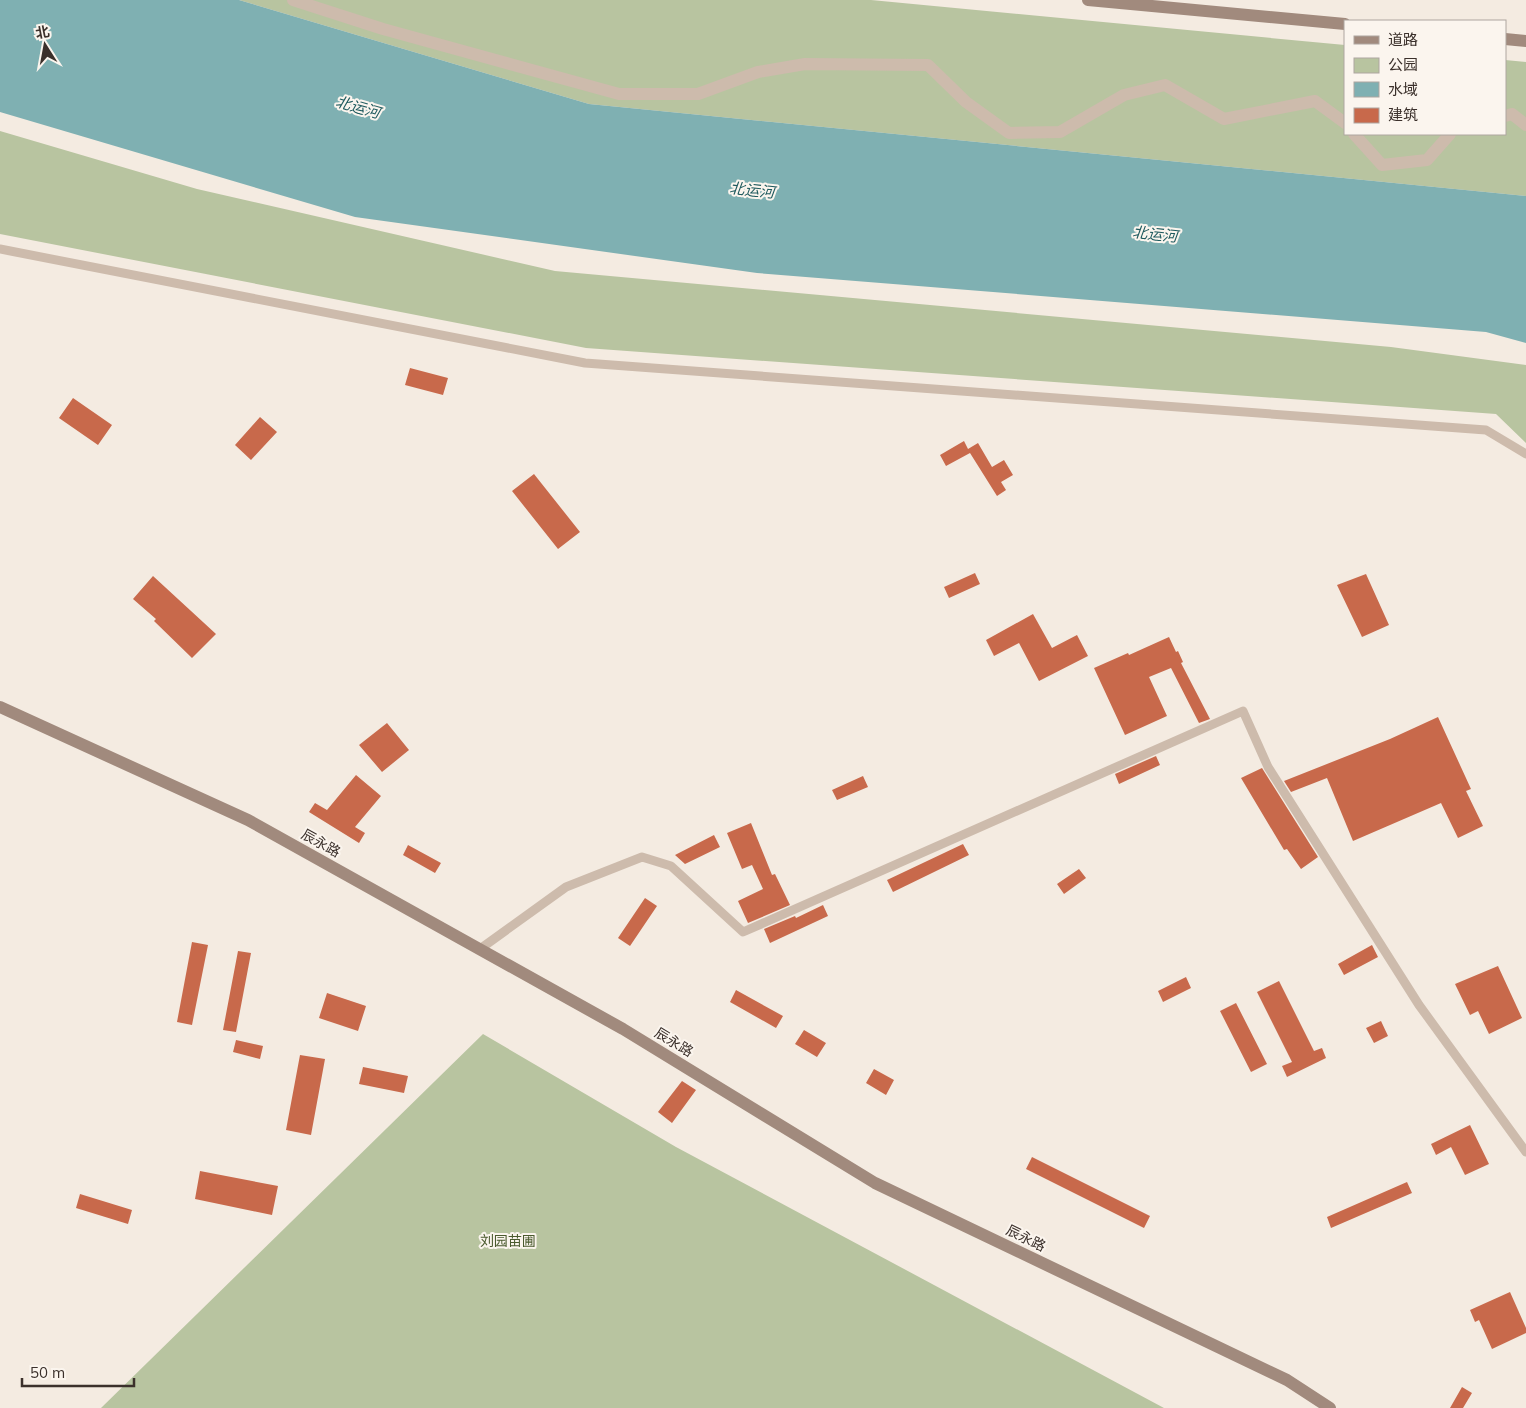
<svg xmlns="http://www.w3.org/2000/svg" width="1526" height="1408" font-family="Mulish,'Noto Sans SC',sans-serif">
  <rect width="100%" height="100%" fill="#f4ebe1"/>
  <path fill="#b8c4a0" d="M239,0H871L1345,45V134H1505V60L1526,62V196L589,104Z
    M0,131L197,189L555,271L1391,347L1526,365V443L1496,414L586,348L0,234Z
    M483,1034L676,1147L1164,1408H101Z"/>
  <path fill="#7fb0b2" d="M0,0H239L589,104L1526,196V343L1486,332L757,273L355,217L0,112Z"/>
  <path fill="#c8694b" d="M410,368L448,378L443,395L405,385Z
    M73,398L112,425L98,445L59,418Z
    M260,417L277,432L251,460L235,445Z
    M964,441L968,449L978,443L992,467L1004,460L1013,475L1001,482L1006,490L997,496L970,453L946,466L940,455Z
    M534,474L580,532L558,549L512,491Z
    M975,573L980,584L949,598L944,587Z
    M1366,574L1389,625L1362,637L1337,585Z
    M153,576L216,634L192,658L154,621L156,619L133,599Z
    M1033,614L1052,648L1077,635L1088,656L1039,681L1019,643L994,656L986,640Z
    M1169,637L1176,652L1178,651L1183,662L1181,663L1210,719L1199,723L1171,668L1149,677L1167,716L1125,735L1094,668L1128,653L1129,655Z
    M1438,717L1471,789L1466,791L1483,826L1458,838L1441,803L1353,841L1327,778L1291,792L1284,781L1390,739Z
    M387,723L409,750L382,772L359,745Z
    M1156,756L1160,765L1119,784L1115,774Z
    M1262,768L1318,857L1301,869L1287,849L1284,850L1241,778Z
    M356,775L381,796L355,827L365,833L359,843L309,812L315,803L327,810Z
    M863,776L868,787L837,800L832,790Z
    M751,823L772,875L775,874L790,905L748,923L738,901L763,889L752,865L742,869L727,833Z
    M714,835L720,847L685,864L675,855Z
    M963,844L969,855L893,892L887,880Z
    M408,845L441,863L435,873L403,855Z
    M1079,869L1086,878L1064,894L1057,884Z
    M645,898L657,906L630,946L618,938Z
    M823,905L828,916L770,943L764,929L795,916L796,918Z
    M192,942L208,945L192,1025L177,1022Z
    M1372,945L1378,957L1344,975L1338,964Z
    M238,951L251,953L236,1032L223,1030Z
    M1498,966L1522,1018L1489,1034L1478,1011L1470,1015L1455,984Z
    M1186,977L1191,988L1163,1002L1158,991Z
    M1279,981L1314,1051L1322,1048L1326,1058L1287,1077L1282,1066L1292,1062L1257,992Z
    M736,990L783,1016L776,1028L730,1002Z
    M327,993L366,1006L358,1031L319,1018Z
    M1236,1003L1267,1064L1251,1072L1220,1011Z
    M1381,1021L1388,1036L1374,1043L1366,1028Z
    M804,1030L826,1043L817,1057L795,1044Z
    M236,1040L263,1046L260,1059L233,1052Z
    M300,1055L325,1059L311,1135L286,1130Z
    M363,1067L408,1076L404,1093L359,1084Z
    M874,1069L894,1080L886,1095L866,1083Z
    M682,1081L696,1090L672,1123L658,1112Z
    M1470,1125L1489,1164L1465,1175L1451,1147L1436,1155L1431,1144Z
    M1032,1157L1150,1216L1144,1228L1026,1169Z
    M200,1171L278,1186L272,1215L195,1199Z
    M1407,1182L1412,1193L1331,1228L1327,1217Z
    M80,1194L132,1210L128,1224L76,1208Z
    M1510,1292L1526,1328V1333L1492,1349L1479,1320L1475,1322L1470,1310Z
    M1462,1387L1472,1393L1463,1408H1450Z"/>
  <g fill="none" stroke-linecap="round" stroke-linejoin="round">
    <path stroke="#cdbbac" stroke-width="9" d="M0,249L585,363L1486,430L1526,454
      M480,949L566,887L642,857L671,866L743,932L1243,711L1268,767L1419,1005L1526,1152"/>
    <path stroke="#cdbbac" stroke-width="12" d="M293,0L383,29L619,94H698L758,72L805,64L928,65L966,102L1009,133L1060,132L1124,95L1165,85L1224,119L1315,101L1345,123
      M1505,116L1512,114L1526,125
      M1354,134L1382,165L1427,160L1450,134"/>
    <path stroke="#a18a7d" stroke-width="12" d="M1088,0L1345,24
      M1505,39L1526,41
      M0,707L248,820L623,1029L875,1183L1287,1380L1330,1408"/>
  </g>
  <g text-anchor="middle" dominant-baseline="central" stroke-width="4" stroke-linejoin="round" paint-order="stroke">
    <g font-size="14" fill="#3b302b" stroke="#fbf5ee">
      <text transform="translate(321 843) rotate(29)">辰永路</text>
      <text transform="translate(674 1042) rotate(31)">辰永路</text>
      <text transform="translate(1026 1238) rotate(26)">辰永路</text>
    </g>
    <g font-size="14" fill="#4a5a2e" stroke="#fbf5ee">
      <text x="508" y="1241">刘园苗圃</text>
    </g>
    <g font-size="15" font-style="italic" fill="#1f5a5e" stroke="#fbf5ee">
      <text transform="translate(358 107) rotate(16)">北运河</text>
      <text transform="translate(752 190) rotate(6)">北运河</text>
      <text transform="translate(1155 234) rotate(6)">北运河</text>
    </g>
  </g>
  <rect x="1344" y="20" width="162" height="115" fill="#fbf5ee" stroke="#aea6a0"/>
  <rect x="1354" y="36" width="25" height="8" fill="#a18a7d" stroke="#aea6a0"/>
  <text x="1388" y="45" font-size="15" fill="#3b302b">道路</text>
  <rect x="1354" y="58" width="25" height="15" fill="#b8c4a0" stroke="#aea6a0"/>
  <text x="1388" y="70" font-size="15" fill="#3b302b">公园</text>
  <rect x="1354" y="82" width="25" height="15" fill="#7fb0b2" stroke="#aea6a0"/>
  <text x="1388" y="95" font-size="15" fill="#3b302b">水域</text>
  <rect x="1354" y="108" width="25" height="15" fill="#c8694b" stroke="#aea6a0"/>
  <text x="1388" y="120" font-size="15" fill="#3b302b">建筑</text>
  <g transform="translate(45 45) rotate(349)" stroke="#fbf5ee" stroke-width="4" paint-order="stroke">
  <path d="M0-4L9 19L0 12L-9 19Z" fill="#3b302b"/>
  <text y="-8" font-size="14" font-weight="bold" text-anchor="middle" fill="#3b302b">北</text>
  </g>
  <path d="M22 1378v8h112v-8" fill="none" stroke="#3b302b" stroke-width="2.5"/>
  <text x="30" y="1378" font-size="15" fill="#3b302b" stroke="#fbf5ee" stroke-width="4" paint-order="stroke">50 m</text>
</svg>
